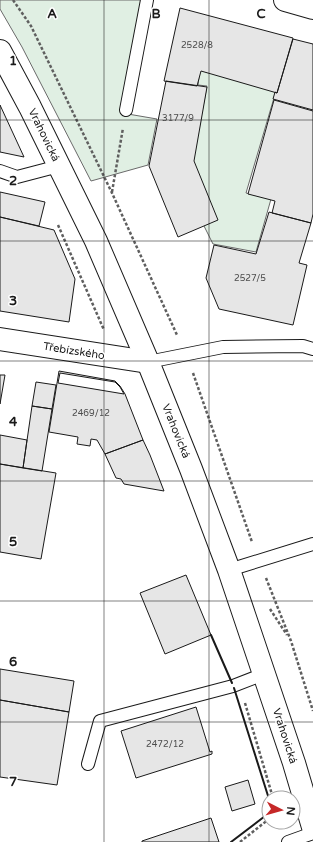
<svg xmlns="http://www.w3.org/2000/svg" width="313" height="842" font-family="'Varela Round',sans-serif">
  <rect width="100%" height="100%" fill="#fff"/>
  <path fill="#e0efe3" stroke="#6a6a6a" d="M0,0H143L122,113L157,119L148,165L91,181L22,47L0,9Z
    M200,69L276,91L246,193L271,199L256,252L213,244L203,224L193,159L207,86L198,85Z"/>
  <path fill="#e6e6e6" stroke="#1a1a1a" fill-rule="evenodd" d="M180,8L293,38L277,93L201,71L197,86L164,81Z
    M293,39L313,44V110L273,99L275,92L277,93Z
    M166,81L207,87L194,161L218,220L178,237L149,166Z
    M274,100L313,111V214L311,223L272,213L275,201L248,194Z
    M0,105L24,157L0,152Z
    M0,192L45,202L39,226L0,217Z
    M269,212L311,223L299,263L307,265L293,325L219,309L206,278L214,245L256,254Z
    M0,217L54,230L75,279L69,322L0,311Z
    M59,371L115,381L120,386L125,394L143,440L105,454L97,440L91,439L90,446L77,444L78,437L49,432ZM60,373L115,382L120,387L124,394L58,383Z
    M0,375H5L0,404Z
    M36,382L56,385L52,409L32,406Z
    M32,406L52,409L42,471L23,468Z
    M0,435L27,440L23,468L0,464Z
    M143,440L150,455L164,491L124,484L121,479L116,478L105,454Z
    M0,464L56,473L41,559L0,552Z
    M186,575L211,635L165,654L140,593Z
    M0,669L74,681L69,712L0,700Z
    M0,700L69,712L57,785L0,777Z
    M196,707L210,752L212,751V754L136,778L121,731Z
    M248,780L255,804L232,811L225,787Z
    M211,818L219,842H142V841Z"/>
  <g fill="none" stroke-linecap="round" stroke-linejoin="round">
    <g stroke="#1a1a1a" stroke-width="14">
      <path id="lane" d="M126,110L147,0
        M0,171L17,177L59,166
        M148,362L223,347L303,346L313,349
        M229,570L313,544
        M88,764L100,721L233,686L264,674
        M288,842L313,833"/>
    </g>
    <g stroke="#1a1a1a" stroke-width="24">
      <path id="street" d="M285,0L313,8
        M0,339L148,362"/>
    </g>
    <g stroke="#1a1a1a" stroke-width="24">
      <path id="secondary" d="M0,51L30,107L96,241L148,362L191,469L229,570L294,763L313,827"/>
    </g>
    <path stroke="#5f5f5f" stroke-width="2.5" stroke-dasharray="3 2" stroke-linecap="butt" d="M13,0L31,26L112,193L177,335
      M112,192L123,128
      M58,225L104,330
      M193,373L252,542
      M266,578L291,641L313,711
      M270,609L287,635
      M245,703L273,798
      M240,842L269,819"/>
    <use href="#lane" stroke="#fff" stroke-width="12"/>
    <use href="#street" stroke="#fff" stroke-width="22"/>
    <use href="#secondary" stroke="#fff" stroke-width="22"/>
    <path stroke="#1a1a1a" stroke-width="2" d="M211,635L232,683
      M234,688L269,799
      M231,842L269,813"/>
  </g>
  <path fill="none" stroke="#1a1a1a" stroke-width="1" stroke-opacity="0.55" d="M104,0V842M209,0V842M0,120H313M0,241H313M0,361H313M0,481H313M0,601H313M0,722H313"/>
  <g text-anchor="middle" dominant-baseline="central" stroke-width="3" stroke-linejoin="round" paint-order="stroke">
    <g font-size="9" fill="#4d4d4d">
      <text x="197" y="45">2528/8</text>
      <text x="178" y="118">3177/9</text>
      <text x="250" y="278">2527/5</text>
      <text x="91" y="413">2469/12</text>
      <text x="165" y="744">2472/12</text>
    </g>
    <g font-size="11" fill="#1a1a1a" stroke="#fff">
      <text transform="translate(44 135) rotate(64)">Vrahovická</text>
      <text transform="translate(74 351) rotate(9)">Třebízského</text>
      <text transform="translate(176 431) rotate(68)">Vrahovická</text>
      <text transform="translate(285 736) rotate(72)">Vrahovická</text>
    </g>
  </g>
  <g font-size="13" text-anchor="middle" font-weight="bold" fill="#1a1a1a" stroke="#fff" stroke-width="3" stroke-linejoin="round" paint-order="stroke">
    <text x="52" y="18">A</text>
    <text x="156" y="18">B</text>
    <text x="261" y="18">C</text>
    <text x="13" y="65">1</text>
    <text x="13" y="185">2</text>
    <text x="13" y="305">3</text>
    <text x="13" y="426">4</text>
    <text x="13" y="546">5</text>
    <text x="13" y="666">6</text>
    <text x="13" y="786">7</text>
  </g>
  <g transform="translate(281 810) rotate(96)"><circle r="19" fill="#ffffff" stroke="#a3a3a3"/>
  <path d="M0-3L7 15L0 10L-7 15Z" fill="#c62828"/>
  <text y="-6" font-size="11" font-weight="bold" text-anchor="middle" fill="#1a1a1a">N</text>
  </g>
</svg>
